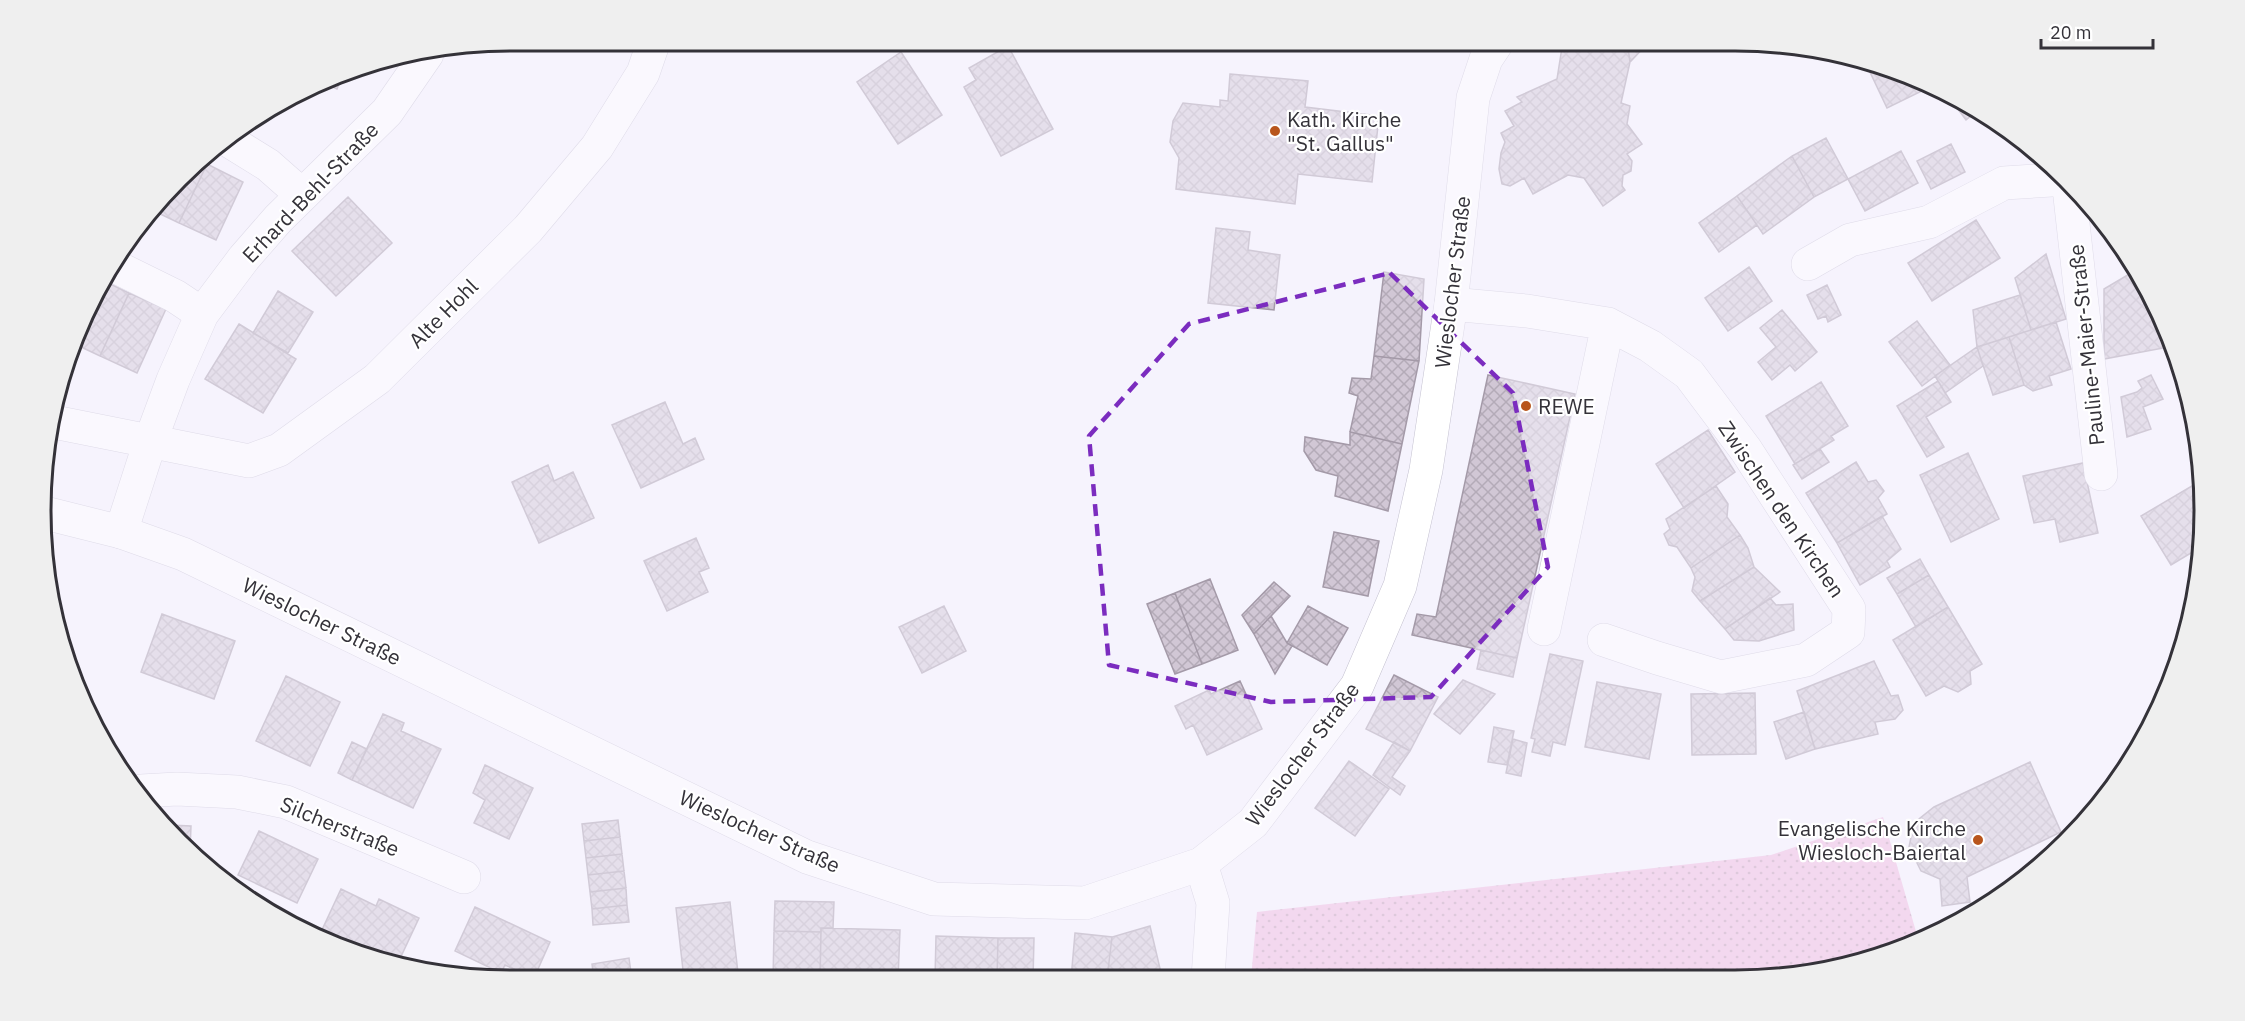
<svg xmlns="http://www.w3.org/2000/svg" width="2245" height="1021" font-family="'IBM Plex Sans',sans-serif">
  <defs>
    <pattern id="grass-dots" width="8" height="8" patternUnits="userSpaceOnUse" patternTransform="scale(1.5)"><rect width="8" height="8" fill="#efb9dd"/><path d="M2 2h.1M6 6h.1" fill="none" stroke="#c297b4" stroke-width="1.8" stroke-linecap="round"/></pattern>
    <pattern id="building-cross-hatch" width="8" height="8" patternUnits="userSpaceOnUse" patternTransform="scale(1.5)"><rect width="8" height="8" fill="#d1c7d5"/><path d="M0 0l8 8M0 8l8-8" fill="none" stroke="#b4abb8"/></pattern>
  </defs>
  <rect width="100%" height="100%" fill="#f5f3fd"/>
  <path fill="url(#grass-dots)" d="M1883,817L1919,942L1796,976L1251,978L1257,912L1771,855Z"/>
  <path fill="url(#building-cross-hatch)" stroke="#a49aa8" stroke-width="1.5" d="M1287,41H1305L1304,45Z
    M1368,41H1419V43L1369,51Z
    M1545,41H1563L1562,48L1544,46Z
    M1563,41H1627L1630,62L1621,103L1630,106L1627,124L1642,144L1627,154L1632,161L1631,171L1623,175L1622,186L1625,190L1603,206L1584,178L1568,175L1533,194L1524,178L1510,186L1502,184L1499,169L1501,153L1505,142L1501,133L1514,126L1505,111L1522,102L1517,97L1557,79Z
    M1627,41H1650L1630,62Z
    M1008,46L1053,129L1001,156L964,87L976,80L969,68Z
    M901,52L942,115L898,144L857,82Z
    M1879,65L1914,76L1922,80L1926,89L1887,108L1869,70Z
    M344,72L337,89L322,82Z
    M1230,74L1308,81L1305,107L1379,116L1372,182L1298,174L1295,204L1176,189L1179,158L1170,142L1173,121L1183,103L1220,107V100L1228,101Z
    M1945,92L1978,110L1966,120Z
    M1826,138L1848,179L1814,197L1792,156Z
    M1951,144L1965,172L1931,189L1917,161Z
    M1901,151L1918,183L1865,211L1848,179Z
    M1792,156L1814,197L1763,234L1737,196Z
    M198,160L207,164L179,223L156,212Z
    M207,164L243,182L216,240L179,223Z
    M1737,196L1757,225L1719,252L1699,223Z
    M348,197L392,243L336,296L292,251Z
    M1976,220L2000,258L1932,301L1908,263Z
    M1216,228L1250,232L1248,250L1280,255L1274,310L1208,303Z
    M2046,254L2066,319L2031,330L2015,278Z
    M1749,267L1772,301L1728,331L1705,298Z
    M2136,270L2169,330V347L2104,359V289Z
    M1384,272L1424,279L1419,361L1374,356Z
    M102,280L129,293L100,356L77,345Z
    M1827,285L1841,315L1828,322L1826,316L1818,319L1807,295Z
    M278,291L313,312L288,353L253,333Z
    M129,293L166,309L137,373L100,356Z
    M2020,295L2031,330L1977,347L1973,310Z
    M1782,310L1817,352L1795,371L1790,365L1772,380L1758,362L1776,347L1760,328Z
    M1917,321L1950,365L1922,386L1889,342Z
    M2056,322L2071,369L2049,376L2052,385L2033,391L2024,385L2009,337Z
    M239,324L296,359L263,413L205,379Z
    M2009,337L2024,385L1993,395L1977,347Z
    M1977,347L1983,366L1945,393L1935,376Z
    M1374,356L1419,361L1402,444L1350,432L1358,396L1349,393L1352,378L1371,379Z
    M1488,375L1575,394L1517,658L1412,635L1417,614L1436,617Z
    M2151,375L2163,399L2143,407L2151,429L2127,437L2121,397L2137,392L2142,388L2138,381Z
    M1938,381L1951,402L1926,417L1944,447L1927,457L1897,406Z
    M1821,382L1848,426L1831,436L1834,440L1795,464L1766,416Z
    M665,402L683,444L695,438L704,459L641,488L612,425Z
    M1708,430L1735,472L1684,508L1656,464Z
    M1350,432L1402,444L1388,511L1335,496L1338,476L1316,470L1304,451L1305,437L1350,445Z
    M1820,449L1829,462L1802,479L1793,465Z
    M1968,453L1999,519L1951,542L1920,475Z
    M1856,462L1868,482L1876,480L1884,491L1878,498L1887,514L1837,543L1806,493Z
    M2083,463L2098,533L2060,542L2055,519L2034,523L2023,476Z
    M548,465L554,481L573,472L594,518L539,543L512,482Z
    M2202,480L2204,510L2201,547L2171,565L2141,516Z
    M1716,486L1728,504L1727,517L1740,535L1691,568L1677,547L1669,545L1664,534L1670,529L1666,519Z
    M1882,516L1901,549L1887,561L1890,567L1860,585L1837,543Z
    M1334,532L1379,541L1368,596L1323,587Z
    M1740,535L1748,548L1754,567L1700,601L1692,591L1695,577L1691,568Z
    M696,538L709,568L699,572L708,592L667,611L644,561Z
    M1920,559L1929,575L1897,594L1887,578Z
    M1754,567L1780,592L1725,629L1700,601Z
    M1929,575L1948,607L1916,627L1897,594Z
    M1210,579L1238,650L1202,664L1175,593Z
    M1274,582L1290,596L1254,634L1242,615Z
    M1175,593L1202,664L1175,674L1147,604Z
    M1770,598L1776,605L1793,604L1794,630L1759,641L1734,640L1725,629Z
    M944,606L966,651L922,673L899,627Z
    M1308,606L1348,628L1327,665L1287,643Z
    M1948,607L1982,664L1970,671L1971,684L1958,692L1944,686L1926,696L1893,640Z
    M162,614L235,641L214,699L141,672Z
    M1271,616L1287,643L1292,646L1275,674L1254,634Z
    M1481,650L1517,658L1513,677L1477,669Z
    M1550,654L1583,661L1565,745L1553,742L1550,756L1532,752L1535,739L1531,738Z
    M1874,661L1891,696L1898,695L1903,710L1895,719L1875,722L1878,734L1815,749L1797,691Z
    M1394,675L1438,697L1410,751L1366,729Z
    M286,676L340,702L310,766L256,741Z
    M1463,680L1495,694L1460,734L1434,714Z
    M1240,681L1262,729L1207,755L1193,725L1186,729L1175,706L1209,690L1211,694Z
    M1597,682L1661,694L1649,759L1585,747Z
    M1755,693L1756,754L1692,755L1691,694Z
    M1804,712L1815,749L1786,759L1774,722Z
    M383,714L404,723L401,731L441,749L413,808L352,780Z
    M1494,727L1514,731L1507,765L1488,762Z
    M1513,739L1527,743L1521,776L1506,773Z
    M352,742L367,749L352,780L338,773Z
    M1394,742L1410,751L1392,777L1405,786L1400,795L1373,775Z
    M1349,761L1389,789L1355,836L1315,808Z
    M2030,762L2061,832L1967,877L1970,902L1942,906L1940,879L1921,871L1909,847L1914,823L1934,807Z
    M485,765L533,788L509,839L474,823L485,800L473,793Z
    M618,820L620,837L584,841L582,824Z
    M169,825L191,826L190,851Z
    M259,831L318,859L297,903L238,875Z
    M620,837L622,854L586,858L584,841Z
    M622,854L624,871L588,875L586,858Z
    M624,871L626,888L590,892L588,875Z
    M626,888L627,905L592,909L590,892Z
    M341,889L376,906L379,899L419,918L397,965L375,958L321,932Z
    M775,901L834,902L833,928H821V932L774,931Z
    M730,902L738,973L684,979L676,908Z
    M627,905L629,922L593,925L592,909Z
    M475,907L550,942L534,978L505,965L501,973L455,951Z
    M1150,926L1162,977L1107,979L1112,937Z
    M821,928L900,930L898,979L820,978Z
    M774,931L821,932L820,978L773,980Z
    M1075,933L1112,937L1107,979H1071Z
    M936,936L998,938L997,979H935Z
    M998,938H1034L1033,979H997Z
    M629,958L632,980H594L592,964Z
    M738,973L739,980H684V979Z"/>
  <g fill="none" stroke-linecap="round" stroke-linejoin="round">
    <g stroke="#c4c1d0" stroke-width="34">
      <path id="minor" d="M226,139L268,165L302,195
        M1808,264L1850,240L1929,222L2004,183L2068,179L2101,474
        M112,265L175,296L202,314
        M1451,304L1527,311L1608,324L1650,346L1689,374L1746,450L1849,609L1848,632L1806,660L1721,677L1657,658L1604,640
        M49,421L249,461L279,450L377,379L528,229L597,147L643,73L654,41
        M121,532L150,442L173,380L202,314L244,258L278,219L387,112L427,54
        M1544,629L1608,324
        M141,791L177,789L237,792L286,802L464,877
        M1201,864L1213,903L1208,978"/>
    </g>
    <g stroke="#c4c1d0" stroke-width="34">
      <path id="major" d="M41,512L121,532L183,554L807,857L934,899L1085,903L1201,864L1253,823L1357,686L1400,586L1426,470L1451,304L1473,98L1486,59L1498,41"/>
    </g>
    <use href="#minor" stroke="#fff" stroke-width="33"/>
    <use href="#major" stroke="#fff" stroke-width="33"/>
  </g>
  <path d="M0 0H2245V1021H0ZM1390,273L1513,393L1548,567L1431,697L1271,702L1109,665L1089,436L1189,324Z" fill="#f5f3fd" fill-opacity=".55" fill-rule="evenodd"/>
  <path fill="none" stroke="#7b2cbf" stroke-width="4.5" stroke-dasharray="12 8" stroke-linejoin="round" d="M1390,273L1513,393L1548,567L1431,697L1271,702L1109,665L1089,436L1189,324Z"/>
  <g fill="#b8551c" stroke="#fff" stroke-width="2">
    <circle cx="1275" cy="131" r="6"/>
    <circle cx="1526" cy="406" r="6"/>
    <circle cx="1978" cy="840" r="6"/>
  </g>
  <g text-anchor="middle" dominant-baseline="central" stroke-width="4.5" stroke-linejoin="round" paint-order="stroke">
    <g font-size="21" fill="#343239" stroke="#fff" text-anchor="start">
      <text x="1287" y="119">Kath. Kirche<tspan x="1287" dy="24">"St. Gallus"</tspan></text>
      <text x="1538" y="406">REWE</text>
      <text x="1966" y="828" text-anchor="end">Evangelische Kirche<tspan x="1966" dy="24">Wiesloch-Baiertal</tspan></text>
    </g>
    <g font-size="21" fill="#343239" stroke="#fff">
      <text transform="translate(310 192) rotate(-46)">Erhard-Behl-Straße</text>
      <text transform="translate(1452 282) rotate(-83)">Wieslocher Straße</text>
      <text transform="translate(443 313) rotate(-45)">Alte Hohl</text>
      <text transform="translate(2086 345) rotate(-96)">Pauline-Maier-Straße</text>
      <text transform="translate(1782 509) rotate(56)">Zwischen den Kirchen</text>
      <text transform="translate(322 621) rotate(26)">Wieslocher Straße</text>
      <text transform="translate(1302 754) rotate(-53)">Wieslocher Straße</text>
      <text transform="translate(340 826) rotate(22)">Silcherstraße</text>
      <text transform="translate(760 831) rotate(24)">Wieslocher Straße</text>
    </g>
  </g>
  <path d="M0 0H2245V1021H0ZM510 51H1735A459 459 0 0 1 2194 510V511A459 459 0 0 1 1735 970H510A459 459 0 0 1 51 511V510A459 459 0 0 1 510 51Z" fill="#efefef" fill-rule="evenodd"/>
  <path fill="none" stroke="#343239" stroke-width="3" d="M510 51H1735A459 459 0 0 1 2194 510V511A459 459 0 0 1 1735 970H510A459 459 0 0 1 51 511V510A459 459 0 0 1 510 51Z"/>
  <path d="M2041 39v9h112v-9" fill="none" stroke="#343239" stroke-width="3"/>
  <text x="2050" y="39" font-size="18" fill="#343239" stroke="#ffffff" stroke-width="4.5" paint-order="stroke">20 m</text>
</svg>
